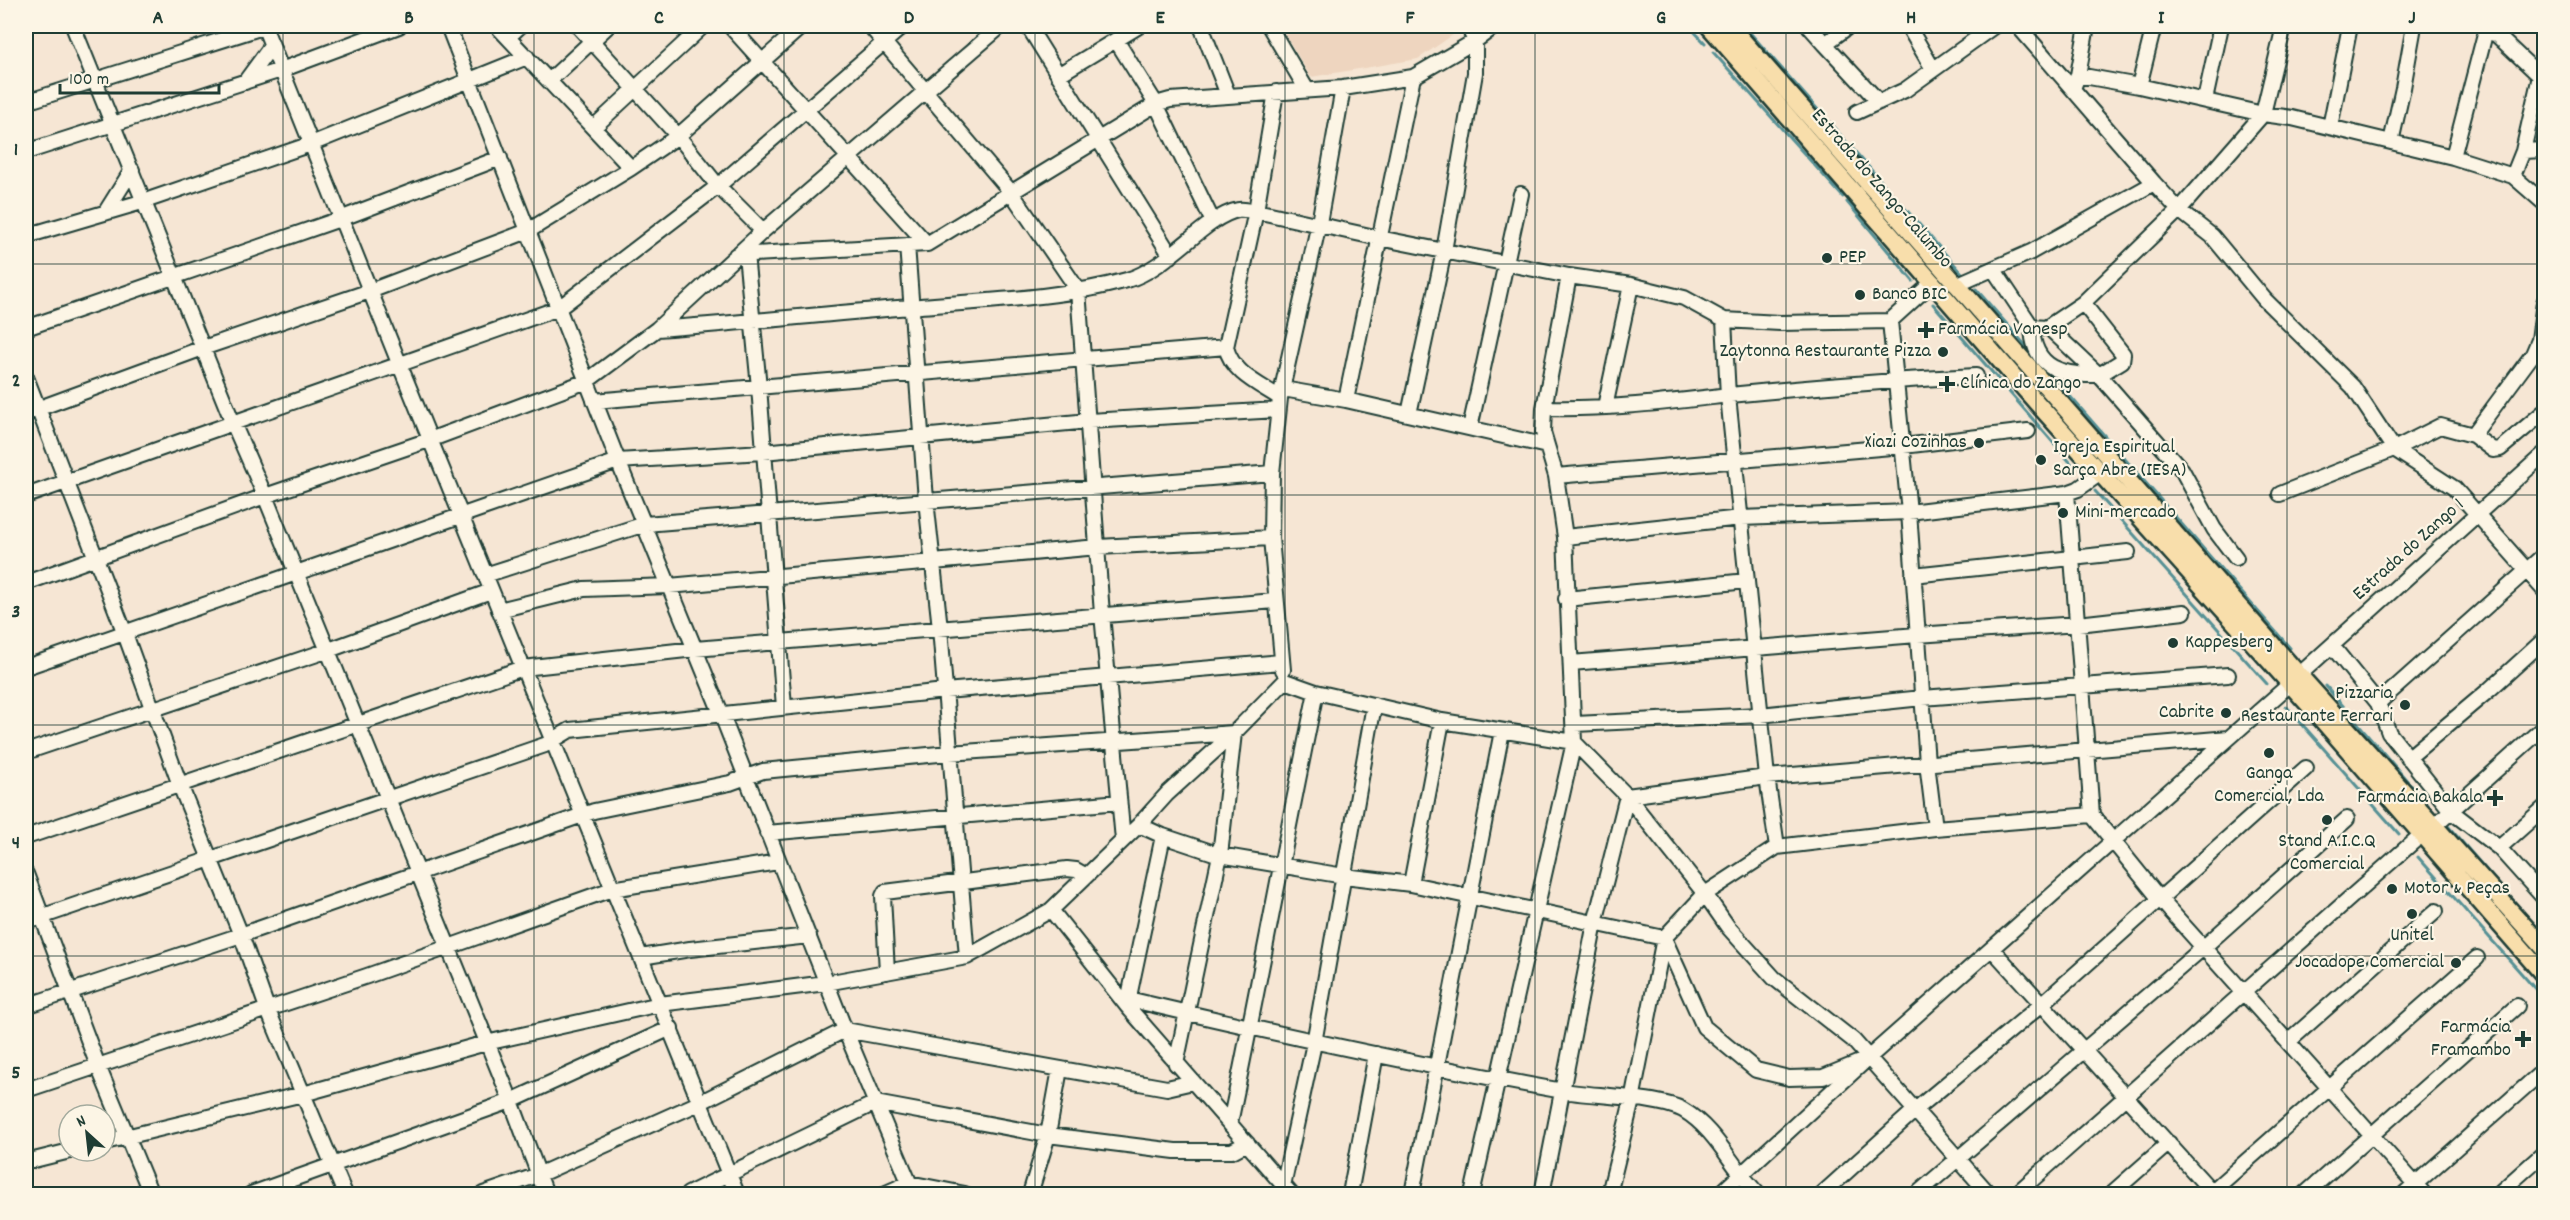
<svg xmlns="http://www.w3.org/2000/svg" width="2570" height="1220" font-family="Dekko,sans-serif">
  <rect width="100%" height="100%" fill="#f6e6d4"/>
  <filter id="ink" filterUnits="userSpaceOnUse"><feTurbulence type="fractalNoise" baseFrequency=".0167" numOctaves="2"/><feDisplacementMap in="SourceGraphic" scale="12" xChannelSelector="R" yChannelSelector="G"/><feConvolveMatrix kernelMatrix="1 2 1 2 8 2 1 2 1" color-interpolation-filters="sRGB"/></filter>
  <g filter="url(#ink)">
    <path fill="#eed5bf" d="M1280,26H1462L1463,28L1418,59L1311,77Z"/>
    <g fill="none" stroke-linecap="round" stroke-linejoin="round">
      <path stroke="#569195" stroke-width="3" d="M1689,26L1705,43
        M1744,26L1962,273
        M1713,52L1843,197
        M1847,202L1913,281
        M1976,289L2032,353
        M1933,304L2076,469
        M2048,371L2290,648
        M2095,491L2267,684
        M2326,686L2433,811
        M2286,706L2399,834
        M2448,826L2544,936
        M2418,857L2544,999"/>
      <g stroke="#1f3d34" stroke-width="18">
        <path id="minor" d="M73,26L233,423L265,496L511,1101L546,1194
          M264,26L399,363L737,1194
          M448,26L618,461L721,713L845,1030L914,1194
          M497,26L631,168
          M578,26L678,136L718,186L763,231
          M730,26L927,244
          M870,26L1011,192L1078,290L1102,614L1123,840
          M1028,26L1171,256
          M1201,26L1228,95
          M1269,26L1307,90
          M1809,26L1825,44
          M1849,26L1825,44L1879,102
          M1908,26L1933,69
          M2018,26L2154,183L2179,210L2212,236L2265,300L2353,387L2394,449L2454,488L2544,590
          M2487,26L2540,76L2544,77
          M508,37L520,26
          M1116,40L1156,104L1213,222
          M1058,75L1139,26
          M2078,75L2087,26
          M550,80L608,26
          M245,82L272,45
          M2139,86L2154,26
          M2073,89L2078,75L2139,86L2263,114L2292,118L2453,157L2513,176L2544,203
          M1276,92L1256,211L1226,347C1232,373 1259,384 1280,398
          M2205,100L2221,26
          M26,102L266,26
          M1857,112L1905,90L1994,26
          M594,127L703,26
          M2330,127L2350,26
          M2391,142L2403,88L2414,26
          M2523,151L2544,150
          M26,152L281,70L399,26
          M2453,157L2487,26
          M2513,176L2523,151L2540,76
          M105,213L132,170
          M26,236L145,201L311,144L527,57
          M907,245L926,500L940,628L967,957
          M746,254L759,387L784,707
          M736,255L927,244L1156,104L1170,100L1343,88L1413,77L1475,41L1495,26
          M1994,270L2032,327L2046,328L2083,303L2179,210L2263,114L2284,26
          M1956,285L2031,252L2154,183
          M2083,303L2123,354L2122,361L2099,375L2182,470L2214,529L2236,558
          M1724,320L1728,396L1767,777L1777,847
          M1890,321L1909,512L1927,763L1935,828
          M2032,327C2033,370 2065,376 2099,375
          M2048,327L2099,375
          M26,328L340,219L500,158
          M657,329C741,323 826,314 910,307C980,301 1060,299 1127,280C1169,268 1204,217 1238,210C1243,209 1250,211 1256,211L1379,238L1569,276L1631,285L1684,298L1724,320L1780,323L1890,321L1933,282
          M26,377L124,631L180,785L241,935L267,1008L345,1194
          M1283,389L1346,400L1547,446
          M1346,400L1413,77
          M594,401L1226,347
          M1605,407L1631,285
          M1544,408C1606,410 1668,402 1730,395C1812,387 1894,380 1976,376
          M26,413L203,348L370,291L528,231L631,168L678,136L802,26
          M1409,414L1444,251L1475,73V41L1468,26
          M1470,428L1521,194
          M2473,435L2533,354L2539,340L2544,302
          M1556,476L1903,446L2028,431
          M2067,493L2092,815
          M2280,494L2394,449L2440,426L2473,435L2493,450L2500,449L2544,412
          M26,496L559,308L718,186L903,26
          M1565,537L1741,518L1909,512L2067,493L2078,489L2102,472
          M485,575L645,524L1272,473
          M1913,575L2128,552
          M26,583L265,496L432,439L587,381L657,329L763,231L1001,26
          M1566,599L1747,581
          M499,610L584,589L669,586L1098,547L1271,538
          M2332,646L2378,703L2389,733L2452,812L2499,848L2544,898
          M1571,663L1917,635L2078,624L2184,612
          M26,667L618,461L763,452L1089,421L1278,410
          M1283,670L1271,538L1272,473L1280,398L1319,223L1343,88
          M2299,675L2544,454
          M1285,681L1316,692L1442,721L1574,742L1627,796L1705,894L1728,927L1774,978L1853,1040L1989,1194
          M2378,703L2544,555
          M1575,724L1760,715L1922,698L2228,675
          M26,752L326,651L491,591
          M2408,758L2489,690L2544,640
          M1139,825L1163,836L1220,855L1344,876L1411,884L1664,938L1704,1027L1756,1070L1789,1078L1823,1077L1867,1059
          M2435,825L2544,727
          M767,833L1119,802
          M26,837L523,668L695,649L1275,601
          M2499,848L2544,808
          M26,874L98,1066L151,1194
          M1411,884L1442,721
          M1051,910L1127,1006L1291,1194
          M26,922L545,745L570,730L945,691L1281,662
          M1992,949L2214,1194
          M641,957L690,949L809,936
          M887,972L883,896L885,892L1067,869L1076,870L1085,875
          M1128,999C1272,1033 1417,1065 1563,1091C1592,1096 1660,1097 1683,1110C1716,1129 1732,1168 1758,1194
          M26,1006L241,935L594,811L730,783L763,771L949,753L1234,733L1220,855L1176,1064
          M1127,1006L1163,836
          M2288,1042L2436,911
          M26,1090L367,976L612,889L778,862
          M1230,1123C1260,980 1286,835 1316,692
          M105,1142L303,1094L486,1043L660,1004L826,983L967,957L1051,910L1139,825L1167,794L1234,733L1285,681
          M26,1162L70,1151
          M1283,1186L1314,1043L1374,705
          M251,1194L511,1101L671,1028
          M483,1194L538,1175L699,1103L845,1030L1167,1088L1193,1082
          M688,1194L875,1103L1048,1135L1175,1151H1232L1247,1143
          M884,1194L909,1183L965,1194
          M1030,1194L1048,1135L1060,1069
          M1350,1194L1376,1054
          M1412,1194L1502,731
          M1472,1194L1574,742L1565,537L1556,476L1543,432L1544,408L1569,276
          M1542,1194L1595,923L1627,796L1767,777L2229,738
          M1609,1194L1632,1100L1664,938L1705,894L1777,847L1935,828L2092,815L2159,898L2424,1194
          M1720,1194L1867,1059L2290,684
          M1822,1194L1914,1111L2041,1005L2306,768
          M1917,1194L2204,947L2347,819
          M2016,1194L2421,835
          M2111,1194L2169,1143
          M2209,1194L2477,958
          M2305,1194L2517,1006
          M2404,1194L2544,1070
          M2498,1194L2544,1153"/>
      </g>
      <g stroke="#1f3d34" stroke-width="21">
        <path id="major" d="M1709,26L2037,403L2310,706L2544,975
          M1730,26L2299,675L2544,948"/>
      </g>
      <use href="#minor" stroke="#fcf5e5" stroke-width="14"/>
      <use href="#major" stroke="#f8deab" stroke-width="16"/>
    </g>
  </g>
  <path fill="none" stroke="#1f3d34" stroke-width="1.5" stroke-opacity="0.55" d="M283,26V1194M534,26V1194M784,26V1194M1035,26V1194M1285,26V1194M1535,26V1194M1786,26V1194M2036,26V1194M2287,26V1194M26,264H2544M26,495H2544M26,725H2544M26,956H2544"/>
  <g fill="#1f3d34" stroke="#fcf5e5" stroke-width="2">
    <circle cx="1827" cy="258" r="6"/>
    <circle cx="1860" cy="295" r="6"/>
    <path d="M1923 321h6v6h6v6h-6v6h-6v-6h-6v-6h6z"/>
    <circle cx="1943" cy="352" r="6"/>
    <path d="M1944 375h6v6h6v6h-6v6h-6v-6h-6v-6h6z"/>
    <circle cx="1979" cy="443" r="6"/>
    <circle cx="2041" cy="460" r="6"/>
    <circle cx="2063" cy="513" r="6"/>
    <circle cx="2173" cy="643" r="6"/>
    <circle cx="2405" cy="705" r="6"/>
    <circle cx="2226" cy="713" r="6"/>
    <circle cx="2269" cy="753" r="6"/>
    <path d="M2492 789h6v6h6v6h-6v6h-6v-6h-6v-6h6z"/>
    <circle cx="2327" cy="820" r="6"/>
    <circle cx="2392" cy="889" r="6"/>
    <circle cx="2412" cy="914" r="6"/>
    <circle cx="2456" cy="963" r="6"/>
    <path d="M2520 1030h6v6h6v6h-6v6h-6v-6h-6v-6h6z"/>
  </g>
  <g text-anchor="middle" dominant-baseline="central" stroke-width="4.5" stroke-linejoin="round" paint-order="stroke">
    <g font-size="20" fill="#1f3d34" stroke="#fcf5e5">
      <text transform="translate(1881 189) rotate(49)">Estrada do Zango-Calumbo</text>
      <text transform="translate(2409 550) rotate(-42)">Estrada do Zango 1</text>
    </g>
    <g font-size="20" fill="#1f3d34" stroke="#fcf5e5" text-anchor="start">
      <text x="1839" y="258">PEP</text>
      <text x="1872" y="295">Banco BIC</text>
      <text x="1938" y="330">Farmácia Vanesp</text>
      <text x="1931" y="352" text-anchor="end">Zaytonna Restaurante Pizza</text>
      <text x="1960" y="384">Clínica do Zango</text>
      <text x="1967" y="443" text-anchor="end">Xiazi Cozinhas</text>
      <text x="2053" y="448">Igreja Espiritual<tspan x="2053" dy="23">Sarça Abre (IESA)</tspan></text>
      <text x="2075" y="513">Mini-mercado</text>
      <text x="2185" y="643">Kappesberg</text>
      <text x="2393" y="694" text-anchor="end">Pizzaria<tspan x="2393" dy="23">Restaurante Ferrari</tspan></text>
      <text x="2214" y="713" text-anchor="end">Cabrite</text>
      <text x="2269" y="774" text-anchor="middle">Ganga<tspan x="2269" dy="23">Comercial, Lda</tspan></text>
      <text x="2483" y="798" text-anchor="end">Farmácia Bakala</text>
      <text x="2327" y="842" text-anchor="middle">Stand A.I.C.Q<tspan x="2327" dy="23">Comercial</tspan></text>
      <text x="2404" y="889">Motor &amp; Peças</text>
      <text x="2412" y="936" text-anchor="middle">Unitel</text>
      <text x="2444" y="963" text-anchor="end">Jocadope Comercial</text>
      <text x="2511" y="1028" text-anchor="end">Farmácia<tspan x="2511" dy="23">Framambo</tspan></text>
    </g>
  </g>
  <rect width="2570" height="1220" fill="none" stroke="#fcf5e5" stroke-width="66"/>
  <g transform="translate(87 1133) rotate(333)"><circle r="28" fill="#fcf5e5" stroke="#a4ab9e" stroke-width="1.5"/>
  <path d="M0-4.5L10 22L0 15L-10 22Z" fill="#1f3d34"/>
  <text y="-9" font-size="16" font-weight="bold" text-anchor="middle" fill="#1f3d34">N</text>
  </g>
  <path d="M60 84v9h159v-9" fill="none" stroke="#1f3d34" stroke-width="3"/>
  <text x="69" y="84" font-size="18" fill="#1f3d34" stroke="#fcf5e5" stroke-width="4.5" paint-order="stroke">100 m</text>
  <rect x="33" y="33" width="2504" height="1154" fill="none" stroke="#1f3d34" stroke-width="2"/>
  <g font-size="20" text-anchor="middle" font-weight="bold" fill="#1f3d34">
    <text x="158" y="23">A</text>
    <text x="409" y="23">B</text>
    <text x="659" y="23">C</text>
    <text x="909" y="23">D</text>
    <text x="1160" y="23">E</text>
    <text x="1410" y="23">F</text>
    <text x="1661" y="23">G</text>
    <text x="1911" y="23">H</text>
    <text x="2161" y="23">I</text>
    <text x="2412" y="23">J</text>
    <text x="16" y="155">1</text>
    <text x="16" y="386">2</text>
    <text x="16" y="617">3</text>
    <text x="16" y="848">4</text>
    <text x="16" y="1078">5</text>
  </g>
</svg>
